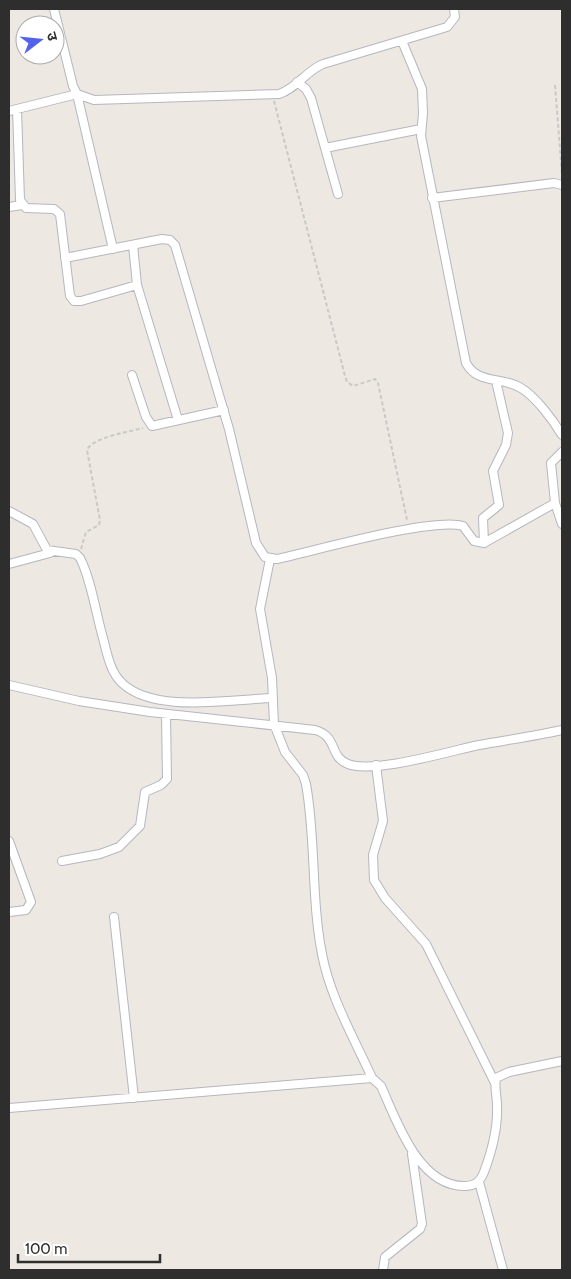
<svg xmlns="http://www.w3.org/2000/svg" width="571" height="1279" font-family="Cabin,'Noto Sans Devanagari',sans-serif">
  <rect width="100%" height="100%" fill="#ede9e2"/>
  <g fill="none" stroke-linecap="round" stroke-linejoin="round">
    <g stroke="#b5b6c0" stroke-width="10">
      <path id="street" d="M54,9L73,86L77,94L94,100L279,94C297,88 306,71 323,64L447,27L455,17L454,9
        M402,41L422,89L423,113L421,136L466,363C478,385 502,376 521,388C536,397 553,420 562,435
        M297,82L306,89L311,98L338,194
        M17,109L20,200L26,208L54,209L60,214L70,296L74,301H81L137,285
        M9,111L77,94L113,249
        M325,148L421,129
        M432,198L554,183L562,185
        M9,207L22,205
        M133,245L137,285L178,420
        M65,258L162,239L170,240L175,245L229,429L256,543L265,557L277,559C314,551 433,517 463,526L474,541L484,543L555,503L562,524
        M132,375L146,417L152,426L224,410
        M555,503L551,463L562,452
        M9,511L33,524L47,550L76,554L80,558C91,579 96,614 103,638C107,653 110,672 122,683C154,714 231,699 273,698
        M484,543L483,518L499,505L493,471L506,445L508,433L496,381
        M270,559L260,609L272,678L274,724L285,752L303,775L306,784C316,840 311,898 322,954C330,997 354,1038 372,1078
        M9,564L50,553
        M9,685L79,701L150,712L315,730C338,736 329,757 348,764C374,774 450,751 479,745C507,740 535,736 562,730
        M376,765L383,821L373,855L374,880L385,898L426,944L495,1083
        M9,841L31,902L26,910L9,912
        M62,861L100,854L119,847L140,826L145,792L161,785L167,779L166,715
        M114,917L134,1098
        M9,1108L372,1078L381,1086C396,1119 418,1186 464,1186C475,1186 480,1182 484,1172C492,1151 498,1127 497,1105C497,1096 494,1087 496,1078L509,1072L562,1061
        M479,1182L503,1270
        M383,1270L385,1257L420,1229L422,1224L412,1154"/>
    </g>
    <path stroke="#c9c9c9" stroke-width="2" stroke-dasharray="4 2.5" stroke-linecap="butt" d="M555,85L562,175
      M274,101L345,376L347,382L353,386L375,379L378,383L407,520
      M81,549L86,532L99,525L100,520L87,450C93,437 129,432 143,428"/>
    <use href="#street" stroke="#fff" stroke-width="8"/>
  </g>
  <rect width="571" height="1279" fill="none" stroke="#2e2e2e" stroke-width="20"/>
  <g transform="translate(40 40) rotate(74)"><circle r="24" fill="#ffffff" stroke="#ababab"/>
  <path d="M0-4L9 19L0 12L-9 19Z" fill="#5262ea"/>
  <text y="-8" font-size="14" font-weight="bold" text-anchor="middle" fill="#2e2e2e">उ</text>
  </g>
  <path d="M18 1254v8h142v-8" fill="none" stroke="#2e2e2e" stroke-width="2.5"/>
  <text x="25" y="1254" font-size="15" fill="#2e2e2e" stroke="#ffffff" stroke-width="4" paint-order="stroke">100 m</text>
</svg>
